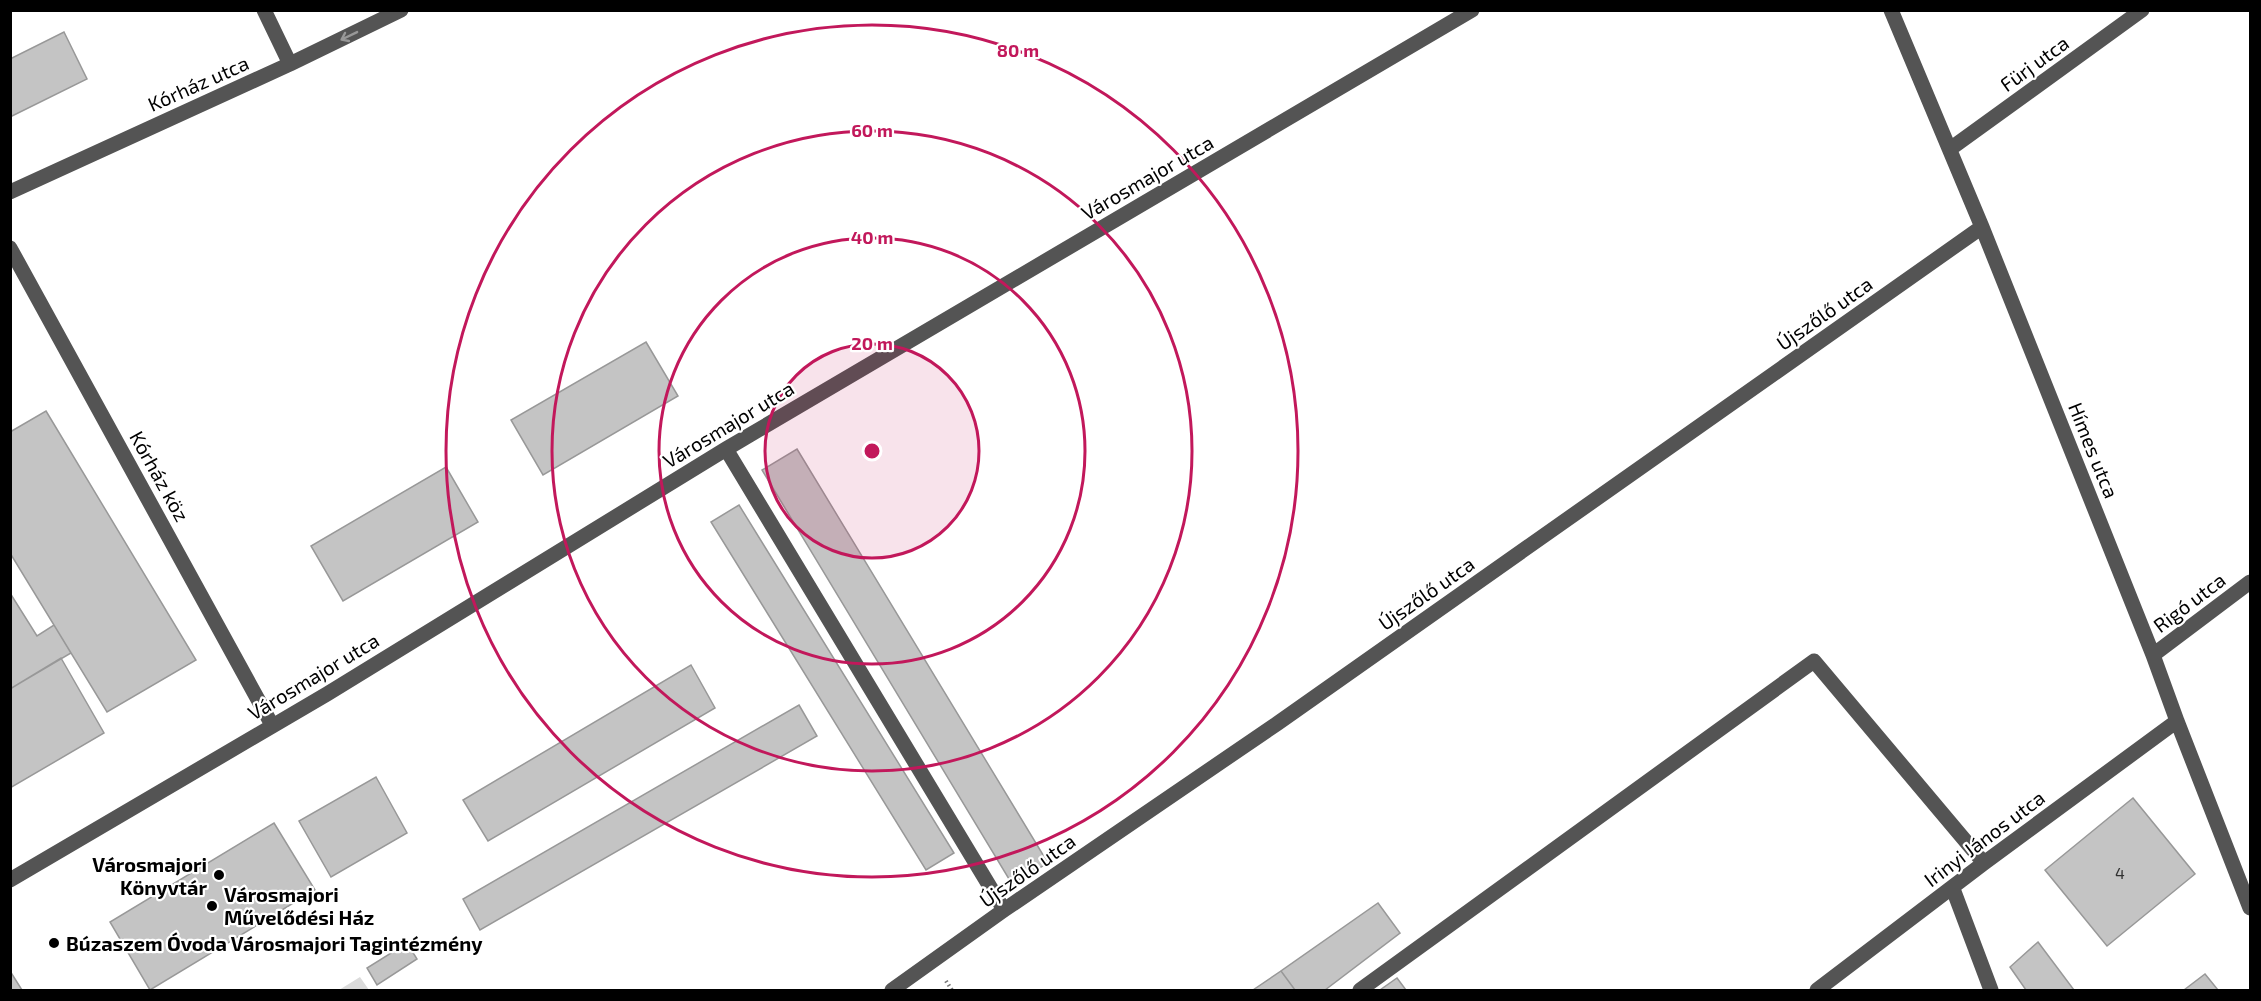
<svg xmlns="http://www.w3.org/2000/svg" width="2261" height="1001" font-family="'Exo 2',sans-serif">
  <rect width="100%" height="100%" fill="#fff"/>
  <path fill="#dbdbdb" d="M360,977L369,990H339Z"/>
  <path fill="#c4c4c4" stroke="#989898" stroke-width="1.5" d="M64,32L87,79L10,117V59Z
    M646,342L678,396L543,475L511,420Z
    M46,411L196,660L107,712L10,553V432Z
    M797,449L1048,863L1012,884L762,470Z
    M446,467L478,522L343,601L311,546Z
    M739,505L954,853L926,870L711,522Z
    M10,593L37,636L54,625L71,653L10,689Z
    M61,658L104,733L10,788V689Z
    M691,665L715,708L488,841L463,800Z
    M799,705L817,736L480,930L463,899Z
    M376,777L407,833L331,877L299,821Z
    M2133,798L2195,874L2107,946L2045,870Z
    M274,823L315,890L150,990L110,922Z
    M1378,903L1400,933L1325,990H1295L1281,971Z
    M2038,942L2074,990H2026L2010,967Z
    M407,943L417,959L377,985L367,968Z
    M10,971L22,990H10Z
    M1281,971L1295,990H1253Z
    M2205,974L2218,990H2184Z
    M1397,978L1406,990H1380Z"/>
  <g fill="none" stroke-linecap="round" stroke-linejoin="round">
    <path stroke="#767676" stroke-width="4" stroke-dasharray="1.5 3" stroke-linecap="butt" d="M946,981L952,990"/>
    <path stroke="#545454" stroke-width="15" d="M264,10L290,64
      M1891,10L1982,227L2153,655L2177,721L2250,908
      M1950,149L2142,10
      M10,192L290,64L401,10
      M10,248L272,725
      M726,449L1004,910
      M2153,655L2250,582
      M10,880L327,694L726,449L1472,10
      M1953,889L1991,990
      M892,990L1004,910L1278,723L1982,227
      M1360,990L1814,661L1984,863
      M1817,990L1984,863L2177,721"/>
  </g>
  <defs><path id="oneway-shaft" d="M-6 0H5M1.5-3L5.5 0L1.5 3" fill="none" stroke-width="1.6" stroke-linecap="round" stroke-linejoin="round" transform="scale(1.5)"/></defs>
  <use stroke="#989898" href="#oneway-shaft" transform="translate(349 36) rotate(154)"/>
  <circle cx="872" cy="451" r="107" fill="#c2185b" fill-opacity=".12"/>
  <g fill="none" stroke="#c2185b" stroke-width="3">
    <circle cx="872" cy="451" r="107"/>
    <circle cx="872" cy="451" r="213"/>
    <circle cx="872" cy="451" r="320"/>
    <circle cx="872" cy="451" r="426"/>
  </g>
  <g fill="#000" stroke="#fff" stroke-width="2">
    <circle cx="219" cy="875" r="6"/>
    <circle cx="212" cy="906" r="6"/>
    <circle cx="54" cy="943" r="6"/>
  </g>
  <g text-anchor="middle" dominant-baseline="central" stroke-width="4.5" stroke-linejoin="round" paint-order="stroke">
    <g font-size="16" fill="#313131">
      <text x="2120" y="872">4</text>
    </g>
    <g font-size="20" fill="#000" stroke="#fff">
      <text transform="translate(2034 63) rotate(-36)">Fürj utca</text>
      <text transform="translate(198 83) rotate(-24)">Kórház utca</text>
      <text transform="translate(1147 177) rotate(-30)">Városmajor utca</text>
      <text transform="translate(1824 313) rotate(-35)">Újszőlő utca</text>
      <text transform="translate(728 424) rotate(-31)">Városmajor utca</text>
      <text transform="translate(2094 450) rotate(68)">Hímes utca</text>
      <text transform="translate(160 476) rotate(61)">Kórház köz</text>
      <text transform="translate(1426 593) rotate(-35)">Újszőlő utca</text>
      <text transform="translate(2189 602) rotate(-37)">Rigó utca</text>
      <text transform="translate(313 676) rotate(-31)">Városmajor utca</text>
      <text transform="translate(1984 838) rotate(-37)">Irinyi János utca</text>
      <text transform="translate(1027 870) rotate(-35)">Újszőlő utca</text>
    </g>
    <g font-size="20" font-weight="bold" fill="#000" stroke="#fff" text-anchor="start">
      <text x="207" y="864" text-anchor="end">Városmajori<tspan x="207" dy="23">Könyvtár</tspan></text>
      <text x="224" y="894">Városmajori<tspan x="224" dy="23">Művelődési Ház</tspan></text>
      <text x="66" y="943">Búzaszem Óvoda Városmajori Tagintézmény</text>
    </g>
  </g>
  <circle cx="872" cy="451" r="9" fill="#c2185b" stroke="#fff" stroke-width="3"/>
  <g font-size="18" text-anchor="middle" font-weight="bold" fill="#c2185b" stroke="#fff" stroke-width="4.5" stroke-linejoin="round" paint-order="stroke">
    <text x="1018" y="57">80 m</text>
    <text x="872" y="137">60 m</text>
    <text x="872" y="244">40 m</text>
    <text x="872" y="350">20 m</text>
  </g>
  <rect width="2261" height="1001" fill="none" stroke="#000000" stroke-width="24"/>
</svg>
